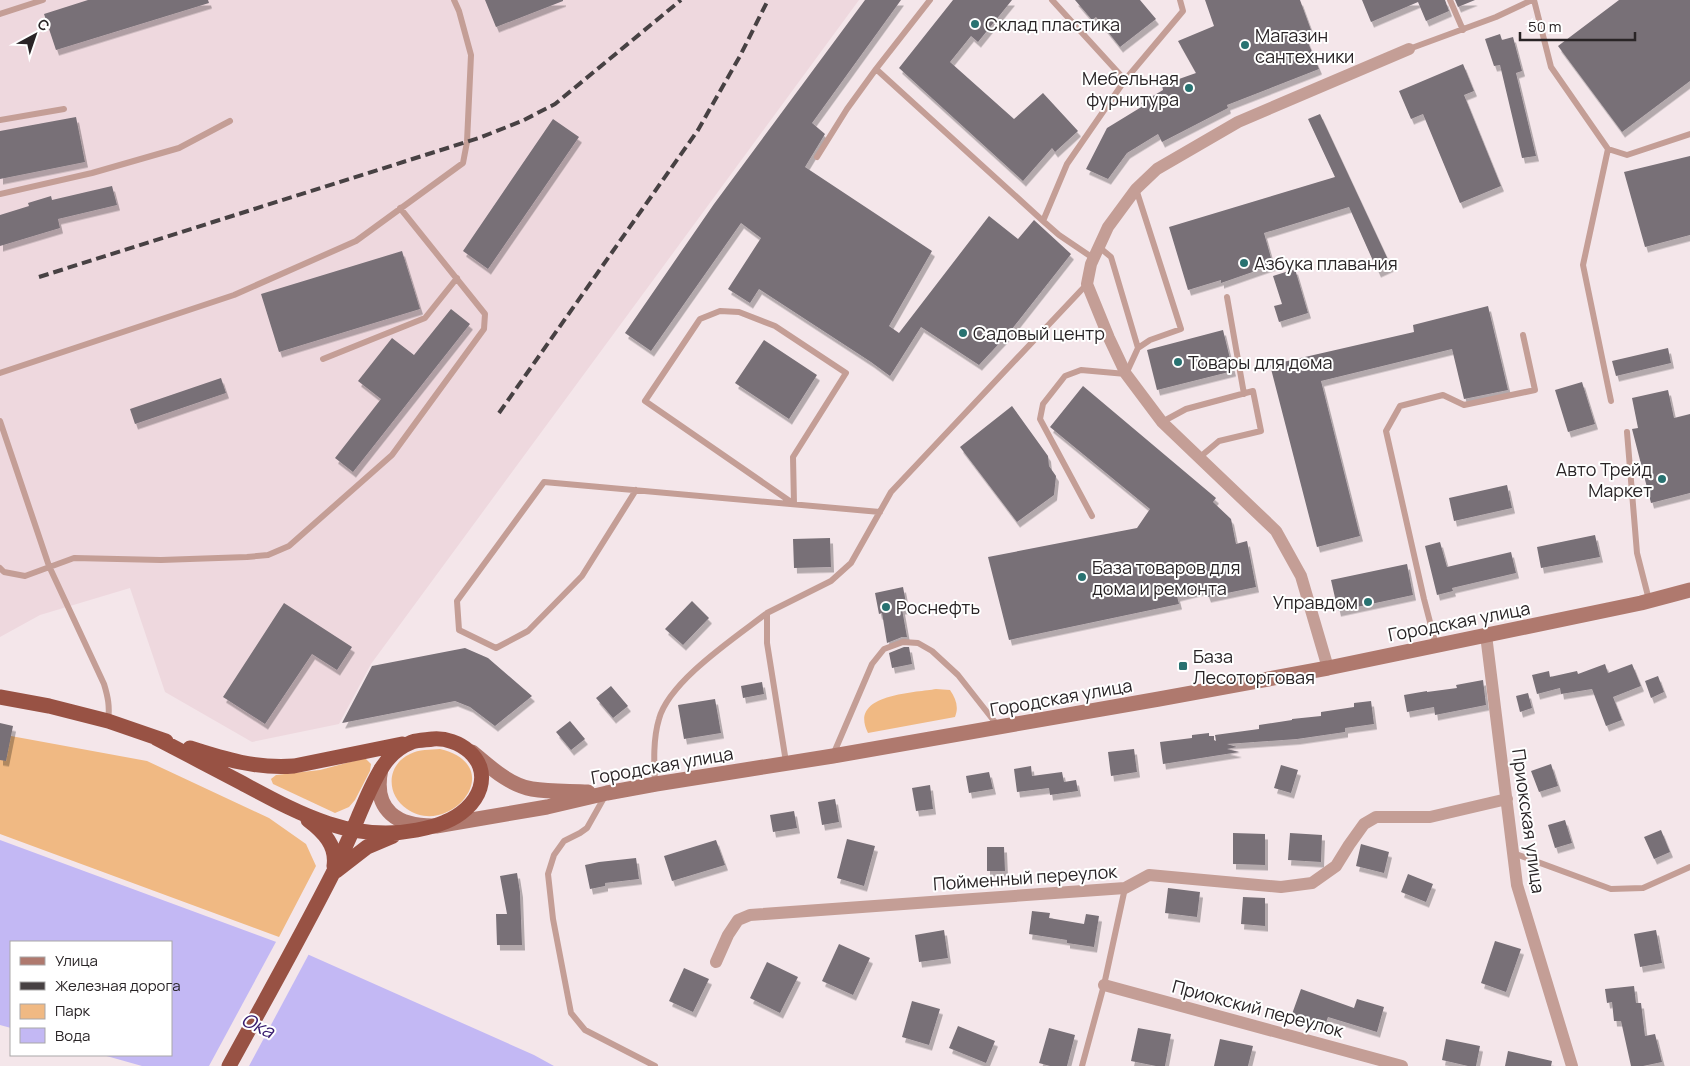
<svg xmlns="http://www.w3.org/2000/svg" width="1690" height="1066" font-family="Manrope,sans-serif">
  <defs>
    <filter id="shadow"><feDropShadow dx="3" dy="5.5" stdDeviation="0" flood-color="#0004"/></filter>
  </defs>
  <rect width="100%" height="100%" fill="#f4e6ea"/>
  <path fill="#eed8de" d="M0,0H859L371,664L339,724L252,742L165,692L130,588L40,615L0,637Z"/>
  <path fill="#f0b983" d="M936,689L950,690C956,699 959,707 955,717L868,733C848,694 913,693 936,689Z
    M0,734L147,761L269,818L306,844L316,866L279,937L0,834Z
    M440,749C510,766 450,839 407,809C386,795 386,765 410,754C419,749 430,750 440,749Z
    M365,758L371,764L370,771L355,800L349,807L335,813L273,784L271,779L276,775L320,770Z"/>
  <path fill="#c3b8f4" d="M0,840L298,950L534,1055L554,1066H142L103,1055H171V942H11V1028L0,1025Z"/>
  <path fill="#f4e6ea" d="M277,940L310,952L249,1066H209Z"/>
  <path fill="#787077" filter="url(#shadow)" d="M88,0H208L209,3L56,50L44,14Z
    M485,0H563V1L496,27Z
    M865,0H901L812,123L825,134L805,167L932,251L889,326L899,333L989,216L1018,239L1034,220L1071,254L1008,334L979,365L921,327L890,376L871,362L759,289L750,303L728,289L761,238L741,223L651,351L625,333L714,204Z
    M953,0H1012L978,42L971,36L950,62L1014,119L1043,93L1078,131L1055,152L1052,148L1023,181L899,68Z
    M1075,0H1140L1156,19L1120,47L1096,17L1092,20Z
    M1205,0H1300L1311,30L1304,33L1319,69L1227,105L1228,108L1162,142L1158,134L1127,153L1108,179L1086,169L1107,128L1143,106L1141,103L1163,90L1162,85L1196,73L1178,41L1214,26Z
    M1362,0H1445L1449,11L1426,21L1418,2L1371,22Z
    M1455,0H1475L1458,7Z
    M1619,0H1690V81L1622,132L1558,46Z
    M1500,34L1502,40L1513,37L1522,71L1516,73L1536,156L1522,158L1500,65L1494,66L1485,39Z
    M1463,64L1474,91L1464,95L1501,186L1460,203L1423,114L1411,119L1399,91Z
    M1320,114L1391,266L1378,272L1349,207L1264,233L1273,265L1221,283V280L1188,290L1169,227L1335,177L1308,119Z
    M76,117L85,162L0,179V131Z
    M553,119L579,137L488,269L463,251Z
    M1690,156V235L1645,247L1624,172Z
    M112,186L117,205L58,219L60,228L0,246V215L29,206L28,203L51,196L52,200Z
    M402,251L420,309L279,352L261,294Z
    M1295,269L1308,313L1279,322L1274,306L1282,304L1273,276Z
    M1488,306L1508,390L1464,399L1452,349L1321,381L1360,536L1317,547L1270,365L1414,332L1413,325Z
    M451,309L470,324L353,472L335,458L381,399L358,381L392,338L414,355Z
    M1223,330L1233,371L1157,390L1147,350Z
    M764,340L817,375L789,419L735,383Z
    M1668,348L1671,363L1616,376L1612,361Z
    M221,378L226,393L135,424L130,409Z
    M1582,382L1595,424L1568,432L1555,390Z
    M1083,386L1216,498L1213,502L1231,519L1236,544L1247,541L1256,587L1208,597L1205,589L1177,596L1179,604L1009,640L988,557L1137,528L1150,509L1050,427Z
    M1668,390L1674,418L1690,414V493L1651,503L1632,429L1638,428L1632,398Z
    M1012,406L1048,456L1049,466L1056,476L1054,495L1017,522L960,447Z
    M1507,485L1512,508L1454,521L1449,498Z
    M1595,535L1600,557L1541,568L1537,547Z
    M830,538L831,567L794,568L793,539Z
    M1440,542L1447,567L1511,552L1516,573L1452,588L1453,591L1437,595L1425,546Z
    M1407,564L1413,595L1338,611L1331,580Z
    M903,587L907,608L902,609L907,637H902L887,643L882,613L879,614L875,593Z
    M692,601L709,618L683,645L665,629Z
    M284,603L352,647L337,670L312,654L265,724L223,697Z
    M904,647H909L912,664L892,668L889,653Z
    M465,648L488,658L532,696L495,726L470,707L455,701L342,723L372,666Z
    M1605,664L1608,673L1632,664L1641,686L1613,697L1622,720L1606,726L1592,689L1561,694L1560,688L1537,694L1532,675L1549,671L1550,677L1577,671L1578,674Z
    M1658,676L1664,692L1651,698L1645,681Z
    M1483,680L1486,705L1435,715L1434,707L1407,712L1404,695L1427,691V692L1457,688L1456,685Z
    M762,682L764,694L743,698L741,686Z
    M611,686L628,706L613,718L596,698Z
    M1528,693L1532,708L1520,712L1516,696Z
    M715,699L721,733L684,739L678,705Z
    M1371,701L1374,724L1345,728V732L1297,739L1227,744L1237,747L1227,749L1239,752L1163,764L1160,742L1192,738V735L1209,733V736H1214V740L1216,741L1215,735L1259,729V725L1292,720V719L1321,716V712L1354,707V703Z
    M570,721L585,739L571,750L556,732Z
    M0,723L13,726L6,761L0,760Z
    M1134,749L1137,772L1111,776L1108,752Z
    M1551,764L1558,786L1539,792L1531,771Z
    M1281,765L1298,770L1291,793L1274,788Z
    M1031,766L1032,776L1062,772L1064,782L1076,780L1078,791L1050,795L1049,788L1017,792L1014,769Z
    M989,772L993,789L969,793L966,776Z
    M930,785L933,809L916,811L912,788Z
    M835,799L839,822L822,825L818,802Z
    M794,811L797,828L773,832L770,815Z
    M1565,820L1572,843L1555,848L1548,825Z
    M1661,830L1670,852L1654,859L1644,837Z
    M1233,833L1265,834V865L1233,864Z
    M1290,833L1322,835L1321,862L1288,860Z
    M847,839L875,846L864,886L837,878Z
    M716,840L725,865L672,881L664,856Z
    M1361,844L1389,852L1384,873L1356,866Z
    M987,847H1004L1005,871H987Z
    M636,858L639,879L605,883V886L590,889L585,865L599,862Z
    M517,873L520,892L522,945H497L496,914H507L500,876Z
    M1408,874L1433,884L1426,902L1401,892Z
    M1168,888L1200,892L1197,917L1165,913Z
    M1243,897L1265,898V926L1241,924Z
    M1032,911L1050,913L1049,918L1084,924L1086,914L1099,916L1094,947L1067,943V940L1029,934Z
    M944,930L948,958L919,962L915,935Z
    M1656,930L1662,963L1640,967L1634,934Z
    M1495,941L1521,949L1506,992L1481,983Z
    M839,944L870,958L853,995L822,981Z
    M767,962L798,977L780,1013L750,998Z
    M684,968L709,979L693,1012L669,1001Z
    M1634,986L1636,1003H1641L1645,1036L1655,1034L1662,1062L1643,1066H1631L1621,1021H1614L1612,1002L1607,1003L1605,989Z
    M1301,989L1354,1008L1357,999L1384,1007L1377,1032L1328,1017L1325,1025L1292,1014Z
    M912,1001L940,1009L929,1045L902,1037Z
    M958,1026L995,1041L986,1063L949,1048Z
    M1049,1028L1075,1035L1067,1066H1050L1039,1063Z
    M1138,1028L1171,1034L1165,1066H1156L1131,1061Z
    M1220,1039L1253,1046L1248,1066H1214Z
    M1446,1039L1480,1046L1476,1066H1468L1442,1060Z
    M1508,1051L1552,1061L1551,1066H1505Z"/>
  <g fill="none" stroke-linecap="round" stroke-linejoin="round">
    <path stroke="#c49e96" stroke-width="6" d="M930,0L876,69L1043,221L1059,235L1093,258
      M1052,0L1125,80
      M1450,0L1463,30
      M1534,0L1551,67L1608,149L1627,155L1690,134
      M0,14L43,0
      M1409,49L1496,17L1532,0
      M0,120L64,109
      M1608,149L1583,265L1611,401
      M817,157L847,109L876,69
      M0,194L92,173L179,148L230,121
      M1043,221L1067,164L1125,80L1183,11L1180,0
      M1099,247L1111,257L1138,348
      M1227,297L1244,394
      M720,311L739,312L775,326L846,373L793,457L794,504L645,401L700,319Z
      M323,359L425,318L457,278
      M0,373L234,295L356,241L463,163L467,142L471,55L459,11L454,0
      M0,421L49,566L104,684C108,697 110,707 108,721
      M1162,422L1186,409L1253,391L1261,431L1219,441L1200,457
      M1627,432L1637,553L1649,600
      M636,490L582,576L528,631L496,648L459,630L457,601L544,482C656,492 768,502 880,512
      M1092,516L1040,419L1043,404L1065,376L1081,370L1126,374L1138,348L1150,340L1181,329L1136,189
      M0,568L4,572L25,576L74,558L161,560L247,557L268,555L289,546L392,455L484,329L485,314L400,208
      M1436,645L1424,599L1386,431L1400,406L1443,395L1464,405L1535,390L1523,335
      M833,755L872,664L884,649L903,642L918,643L932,651L958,675L998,726
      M786,762L767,643V613L831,581L851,563L891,492L1087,284
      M655,783C654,762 653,739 659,719C669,681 736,637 767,613
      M605,796L587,828L580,833L564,841L554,855L548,874L553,919L571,1013L585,1030L655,1066
      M1513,853L1611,889L1643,888L1690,867
      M1082,1066L1104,985L1125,888"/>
    <path stroke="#c49e96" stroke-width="12" d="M1486,635L1517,885L1572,1066
      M1328,668L1301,576L1276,531L1162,422L1126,374L1109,338L1087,284L1091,264L1108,227L1136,189L1157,169L1238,122L1409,49
      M716,962L728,935L738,920L750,915L1125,888L1149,875L1281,887L1312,883L1336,866L1349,845L1364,824L1376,817H1430L1507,799
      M1104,985L1402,1066"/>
    <path stroke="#af796e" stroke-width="15" d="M472,752C490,767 509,785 532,789C550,792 570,791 588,792
      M381,769C372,811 398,827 436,826L547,807L607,793L656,784L833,756L1159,699L1328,668L1641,603L1690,590"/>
    <path stroke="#985244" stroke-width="15" d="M0,697L49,706L108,721L166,741
      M156,738C185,753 213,768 242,783C298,813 351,843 417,830C427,828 436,826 445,822C460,816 475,804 480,788C489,758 458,737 433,739C426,740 418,740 412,742C399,747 390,755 383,766C373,781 366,799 359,815C351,835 342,854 333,873C300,938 264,1002 229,1066
      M190,748C224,759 257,769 294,766L402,744
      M308,820C324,832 337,846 334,866
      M336,871L367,847L393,836"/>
    <path stroke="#474143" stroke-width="4" stroke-dasharray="10 5" stroke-linecap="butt" d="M39,277L479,138L522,121L555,104L681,0
      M499,413L698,130L740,56L768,0"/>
  </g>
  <g fill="#287271" stroke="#fff" stroke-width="2">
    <circle cx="975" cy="24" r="5"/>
    <circle cx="1245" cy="45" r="5"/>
    <circle cx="1189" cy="88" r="5"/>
    <circle cx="1244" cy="263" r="5"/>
    <circle cx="963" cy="333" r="5"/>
    <circle cx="1178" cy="362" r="5"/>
    <circle cx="1662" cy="479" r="5"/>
    <circle cx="1082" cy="577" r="5"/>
    <circle cx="1368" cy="602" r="5"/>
    <circle cx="886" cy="607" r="5"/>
    <rect x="1178" y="661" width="10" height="10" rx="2.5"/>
  </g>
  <g text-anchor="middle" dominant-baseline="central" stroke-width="4" stroke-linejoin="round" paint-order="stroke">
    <g font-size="18" fill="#292426" stroke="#fff" text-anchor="start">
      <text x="985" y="24">Склад пластика</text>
      <text x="1255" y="35">Магазин<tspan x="1255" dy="21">сантехники</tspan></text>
      <text x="1179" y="78" text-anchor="end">Мебельная<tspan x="1179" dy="21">фурнитура</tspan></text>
      <text x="1254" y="263">Азбука плавания</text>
      <text x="973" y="333">Садовый центр</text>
      <text x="1188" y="362">Товары для дома</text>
      <text x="1652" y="469" text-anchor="end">Авто Трейд<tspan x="1652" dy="21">Маркет</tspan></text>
      <text x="1092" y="567">База товаров для<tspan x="1092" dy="21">дома и ремонта</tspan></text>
      <text x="1358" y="602" text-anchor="end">Управдом</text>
      <text x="896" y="607">Роснефть</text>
      <text x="1193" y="656">База<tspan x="1193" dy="21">Лесоторговая</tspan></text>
    </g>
    <g font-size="18" fill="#292426" stroke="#fff">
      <text transform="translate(1459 621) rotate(-11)">Городская улица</text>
      <text transform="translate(1061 697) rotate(-10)">Городская улица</text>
      <text transform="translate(662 765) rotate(-10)">Городская улица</text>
      <text transform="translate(1529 821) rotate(82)">Приокская улица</text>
      <text transform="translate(1025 877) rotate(-4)">Пойменный переулок</text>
      <text transform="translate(1258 1008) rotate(15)">Приокский переулок</text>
    </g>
    <g font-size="19" font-style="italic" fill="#371b6e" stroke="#fff">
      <text transform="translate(258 1025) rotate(26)">Ока</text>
    </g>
  </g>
  <rect x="10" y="941" width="162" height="115" fill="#ffffff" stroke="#a9a7a8"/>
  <rect x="20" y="957" width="25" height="8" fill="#af796e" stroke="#a9a7a8"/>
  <text x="55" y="966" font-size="15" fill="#292426">Улица</text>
  <rect x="20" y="982" width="25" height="8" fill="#474143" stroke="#a9a7a8"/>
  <text x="55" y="991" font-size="15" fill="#292426">Железная дорога</text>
  <rect x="20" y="1004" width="25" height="15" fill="#f0b983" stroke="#a9a7a8"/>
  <text x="55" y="1016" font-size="15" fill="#292426">Парк</text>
  <rect x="20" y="1028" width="25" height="15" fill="#c3b8f4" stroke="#a9a7a8"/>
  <text x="55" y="1041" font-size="15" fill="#292426">Вода</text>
  <g transform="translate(35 35) rotate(40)" stroke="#ffffff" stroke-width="4" paint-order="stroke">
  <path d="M0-4L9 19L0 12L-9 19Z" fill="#292426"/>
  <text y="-8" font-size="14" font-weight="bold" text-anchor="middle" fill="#292426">С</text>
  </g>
  <path d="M1520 32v8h115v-8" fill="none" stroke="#292426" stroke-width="2.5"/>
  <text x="1528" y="32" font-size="15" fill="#292426" stroke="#ffffff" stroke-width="4" paint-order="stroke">50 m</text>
</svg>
